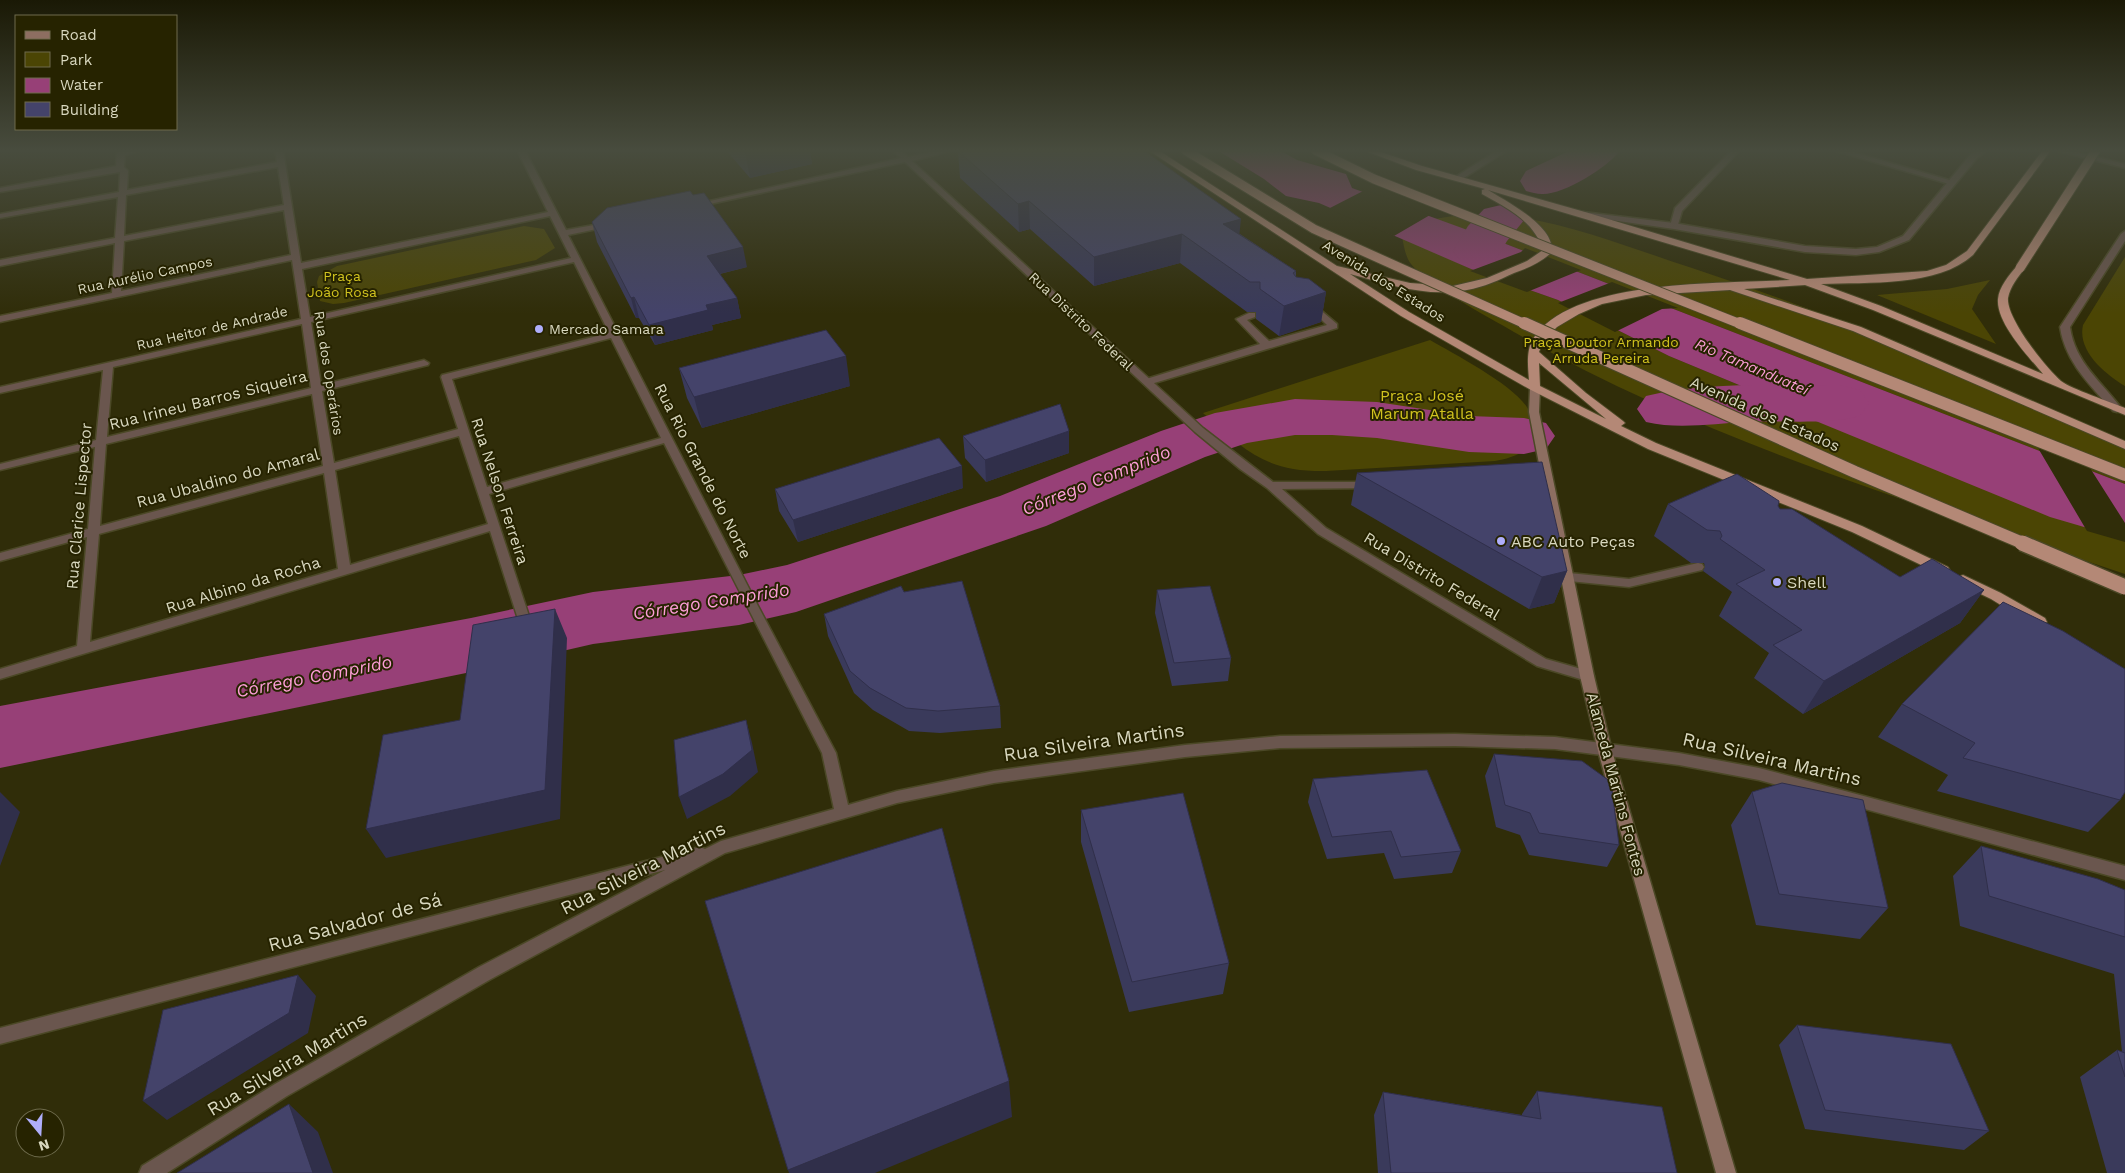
<svg xmlns="http://www.w3.org/2000/svg" width="2125" height="1173" font-family="'Work Sans',sans-serif">
  <rect width="100%" height="100%" fill="#302d09"/>
  <path fill="#4b4504" d="M1466,214C1481,215 1496,214 1511,216C1573,224 1633,249 1692,268C1841,317 1985,377 2125,446V484L1506,244L1434,219Z
    M524,226L544,229L555,248L536,260L344,303L333,304L320,301L317,282L319,276L337,266Z
    M1402,237L1471,269L1558,300L1669,356L1739,385L1806,417L2125,539V574C1916,503 1693,438 1502,325C1479,312 1426,283 1411,264C1405,256 1404,246 1402,237Z
    M2125,257V386C2105,374 2077,351 2083,325Z
    M1990,280L1978,295L1972,309L1996,344L1877,295L1947,289Z
    M1430,340C1454,354 1516,386 1528,409C1531,415 1532,423 1533,431C1536,452 1510,458 1495,461L1326,471C1266,472 1245,451 1203,413Z"/>
  <path fill="#974077" d="M1217,150H1279L1297,160L1346,174L1352,188L1506,244L2125,484V539L2050,517L1806,417L1739,385L1669,356L1558,300L1471,269L1319,203L1286,196L1264,179Z"/>
  <path fill="#302d09" d="M1365,190L1407,206L1430,215L1394,236L1328,209Z
    M1525,248L1581,270L1527,292L1470,271L1521,252Z
    M1612,282L1678,308L1662,309L1615,332L1558,303Z
    M2038,448L2090,468L2125,523V542L2087,531Z"/>
  <g fill="none" stroke-linecap="round" stroke-linejoin="round">
    <path fill="#974077" fill-rule="evenodd" d="M1571,150H1620C1609,167 1563,195 1542,194C1537,194 1531,192 1526,191L1520,181L1526,171Z
      M1501,205L1518,209L1525,219L1507,241L1495,261L1478,266L1461,261L1453,251L1468,226L1484,209Z
      M1839,385L1860,390L1869,403L1860,416C1824,425 1786,420 1749,422C1714,423 1680,430 1646,422L1637,409L1646,396C1706,381 1777,386 1839,385Z
      M1295,399L1377,402L1469,416L1524,418L1546,423L1555,436L1546,449L1524,454L1469,452L1377,438L1332,435H1295L1247,443L1205,457L1046,526L796,612L739,625L593,644L471,672L0,768V706L471,618L593,592L739,575L787,565L1000,496L1161,431L1215,413Z"/>
    <g stroke="#4b4826" stroke-width="3">
      <path id="service" d="M1498,150H1508L1459,181L1452,179Z
        M1732,150H1740L1682,211L1677,228H1671L1670,226L1675,208Z
        M1833,150H1846L1956,182L1949,184Z
        M1311,302L1337,324V328L1151,384L1147,385L1142,382L1143,380L1260,344L1236,319L1249,313H1255V317L1247,320L1269,341L1327,325L1308,307L1306,305Z
        M1698,563L1702,564L1704,567L1702,570L1629,587L1569,581L1563,577L1569,573L1629,579Z"/>
    </g>
    <g stroke="#4b4826" stroke-width="3">
      <path id="minor" d="M117,150H142L125,155L124,167L128,171L127,190L277,162L275,150H283L301,263L548,212L517,150H525L566,230L611,222V226L568,235L758,606L836,753L848,805L897,791L994,771L1185,745L1280,736L1455,734L1555,737L1679,753L1759,768L2125,866V880L1759,780L1679,765L1555,749L1455,746L1280,748L1185,757L994,783L897,803L725,853L491,979L287,1096L167,1173H139L142,1166L275,1084L479,967L665,870L0,1044V1028L700,847L705,849L721,841L834,809L822,753L664,443L489,494L529,616L528,619L523,620L517,616L490,531L0,679V669L77,646L87,537L0,561V553L88,529L95,447L0,470V464L96,440L103,370L0,393V387L301,319L292,260L0,322V316L112,293L115,243L0,266V260L115,238L118,197L0,218V214L119,192L120,172L0,192V188L116,166ZM278,167L284,205L124,236L126,195ZM284,210L291,255L121,291L124,241ZM550,216L571,258L310,317L302,269ZM574,262L609,333L442,375L441,377L458,429L334,463L322,391L428,365L429,363L424,360L321,385L311,322ZM302,324L311,388L107,437L113,367ZM611,338L661,438L487,487L452,379ZM312,394L323,466L100,526L106,444ZM459,436L488,524L350,565L335,470ZM324,473L338,569L90,642L99,534Z
        M892,150H901L908,157L939,150H954L912,161L1203,428L1273,482H1375L1377,484L1375,486L1371,488L1282,489L1326,528L1546,659L1592,672L1594,676L1592,680L1587,681L1537,666L1318,534L1267,488L1240,469L1195,432L905,162L696,207L692,205L901,158Z
        M1978,150H1988L1977,158L1909,240L1879,252L1856,255L1805,252L1674,229L1583,216L1579,214L1583,212L1674,223L1805,246L1856,249L1877,247L1903,236L1971,154Z
        M2054,150H2068L2125,164V168Z
        M2125,231V241L2070,327C2075,363 2102,382 2122,409L2117,412L2113,411C2091,386 2065,362 2060,327L2121,234Z"/>
    </g>
    <g stroke="#4b4826" stroke-width="3">
      <path id="secondary" d="M1535,385L1540,388L1539,412L1594,676L1612,751L1736,1173H1716L1598,751L1580,676L1529,412L1530,388Z"/>
    </g>
    <g stroke="#4b4826" stroke-width="2">
      <path id="trunk" d="M1148,150H1158L1337,266L1410,283L1453,286L1487,278L1527,261L1543,250C1534,221 1507,208 1482,194V190L1485,189L1416,170L1363,150H1375L1422,166L1585,212L1807,279L1927,271L1946,265L1967,251L2043,150H2051L1973,255C1938,287 1867,282 1821,284L1881,306L2043,374C2029,357 1996,323 1998,299C1999,287 2009,275 2017,266H2023L2025,268C2018,277 2010,287 2008,298C2006,318 2046,368 2061,381C2071,389 2111,402 2125,408V415L1873,310L1805,285L1744,289L1861,327L2125,441V449L1853,331L1730,290L1646,295L1602,304L1579,314L1557,327L1543,341L1539,352L1586,393L1623,421L1625,423L1621,426L1656,443L1862,526L1948,567L1950,570L1948,573H1938L1852,532L1648,449L1531,390L1401,316ZM1488,190L1790,280C1725,284 1571,278 1533,339C1526,351 1528,366 1529,380L1409,312L1350,274C1387,284 1428,298 1467,290C1484,287 1499,280 1514,273C1528,268 1540,263 1551,253C1558,228 1506,201 1488,190ZM1539,363L1606,419L1540,386Z
        M1963,575L2001,593L2045,618L2047,622L2040,627L2035,626L1991,599L1958,583L1956,580L1958,577Z"/>
    </g>
    <use href="#service" fill="#6a564e" fill-rule="evenodd"/>
    <use href="#minor" fill="#6a564e" fill-rule="evenodd"/>
    <use href="#secondary" fill="#8d6e61" fill-rule="evenodd"/>
    <use href="#trunk" fill="#b48876" fill-rule="evenodd"/>
    <g stroke="#4b4826" stroke-width="11" stroke-linecap="butt">
      <path id="trunk-bridge-far2" d="M1185,150L1314,229L1527,325
        M1315,150L1374,179L1743,325
        M2020,268L2096,150"/>
    </g>
    <g stroke="#4b4826" stroke-width="14" stroke-linecap="butt">
      <path id="trunk-bridge-far1" d="M1524,323L1855,472L2025,544
        M1740,323L2125,475"/>
    </g>
    <g stroke="#4b4826" stroke-width="18" stroke-linecap="butt">
      <path id="trunk-bridge" d="M2022,543L2125,587"/>
    </g>
    <use href="#trunk-bridge-far2" stroke="#b48876" stroke-width="9"/>
    <use href="#trunk-bridge-far1" stroke="#b48876" stroke-width="12"/>
    <use href="#trunk-bridge" stroke="#b48876" stroke-width="15"/>
  </g>
  <path fill="#3a3a5b" d="M726,150H810L812,164L750,178Z
    M958,151L1240,234L1296,271V277L1326,292L1321,322L1279,336L1256,319V312H1247L1180,263L1094,286L1030,229L1019,232L960,178Z
    M592,222L747,267L720,274L737,298L741,318L712,325L713,330L655,345L639,318H636L597,242Z
    M679,368L850,386L702,428L687,398Z
    M1069,431V453L986,482L965,458L963,436Z
    M1357,473L1567,571L1554,603L1529,609L1351,505Z
    M963,488L798,542L779,511L775,489Z
    M1668,504L1778,506L1780,509L1900,577L1984,590L1960,623L1803,714L1754,678L1769,653L1719,616L1732,592L1703,571L1705,567L1704,563H1691L1654,536Z
    M1157,590L1231,658L1228,681L1172,686L1155,613Z
    M904,592L1000,706L1001,728L940,733L909,731L873,710L854,693L828,636L824,614Z
    M1902,704L2120,800L2088,832L1937,791L1948,775L1878,737Z
    M1494,754L1619,845L1607,867L1529,855L1520,835L1496,827L1485,776Z
    M1313,779L1461,851L1452,873L1394,879L1384,853L1327,859L1308,802Z
    M1752,792L1888,908L1860,939L1756,925L1731,825Z
    M1081,810L1229,963L1223,994L1129,1012L1081,842Z
    M1981,846L2125,890V1173H2107L2080,1077L2117,1050L2122,1052L2114,974L1960,926L1953,876Z
    M1797,1025L1989,1131L1964,1150L1805,1129L1779,1045Z
    M1537,1091L1677,1173H1378L1374,1115L1383,1092L1522,1115V1114Z"/>
  <path fill="#302f4a" d="M749,150H810L812,164L750,178L745,151Z
    M1029,201L1030,229L1019,232L1018,204Z
    M1241,219L1238,247L1223,224Z
    M1182,234L1180,263L1094,286V257Z
    M743,247L747,267L711,276L707,256Z
    M1326,292L1321,322L1279,336L1284,306Z
    M634,297L639,318H636L631,298Z
    M737,298L741,318L712,325L713,330L655,345L649,325L706,305Z
    M846,356L850,386L702,428L694,397Z
    M1069,431V453L986,482L985,460Z
    M962,466L963,488L798,542L793,520Z
    M1567,571L1554,603L1529,609L1542,577Z
    M1984,590L1960,623L1803,714L1824,681Z
    M555,609L567,638L560,819L386,858L366,829Z
    M746,720L752,743L758,772L730,796L687,819L679,797Z
    M0,792L20,812L0,866Z
    M298,975L316,996L308,1033L167,1120L143,1101Z
    M1009,1081L1012,1117L875,1173H789L788,1170Z
    M289,1104L318,1132L333,1173H313Z"/>
  <path fill="#44436a" stroke="#302f4a" d="M959,150H1143L1241,219L1223,224L1296,271L1293,273L1296,277L1309,279L1326,292L1284,306L1260,289V282H1250L1182,234L1094,257L1029,201L1018,204L958,151Z
    M690,191L693,195L704,193L743,247L707,256L737,298L706,305L708,310L649,325L634,297L631,298L592,222L607,208Z
    M826,330L846,356L694,397L679,368Z
    M1060,404L1069,431L985,460L963,436Z
    M939,438L962,466L793,520L775,489Z
    M1542,462L1567,571L1542,577L1357,473Z
    M1737,474L1779,501L1778,506L1780,509H1792L1900,577L1932,559L1984,590L1824,681L1773,645L1802,630L1736,584L1765,570L1720,539L1722,536L1720,531L1707,530L1668,504Z
    M962,581L1000,706L938,711L906,708L870,688L850,671L824,614L901,586L904,592Z
    M1210,586L1231,658L1174,663L1157,590Z
    M2003,602L2063,631L2125,669V792L2120,800L1963,758L1975,743L1902,704Z
    M555,609L545,790L366,829L383,735L460,720L473,625Z
    M746,720L752,750L723,774L679,797L674,740Z
    M1494,754L1582,761L1611,782L1619,845L1539,833L1530,813L1505,805Z
    M1427,770L1461,851L1401,857L1391,831L1332,837L1313,779Z
    M1782,783L1863,800L1888,908L1779,894L1752,792Z
    M1183,793L1229,963L1132,982L1081,810Z
    M942,828L1009,1081L788,1170L705,901Z
    M1981,846L2098,879L2125,890V937L1989,896Z
    M298,975L289,1013L143,1101L163,1010Z
    M1797,1025L1951,1044L1989,1131L1825,1110Z
    M2117,1050L2125,1053V1077Z
    M1537,1091L1662,1107L1677,1173H1391L1383,1092L1541,1119Z
    M289,1104L313,1173H177Z"/>
  <linearGradient id="sky" x2="0" y2="1"><stop stop-color="#1a1905"/><stop offset="0.48" stop-color="#484c3e"/><stop offset="1" stop-color="#484c3e" stop-opacity="0"/></linearGradient>
  <rect width="2125" height="314" fill="url(#sky)"/>
  <g fill="#afaefa" stroke="#262300" stroke-width="2">
    <circle cx="539" cy="329" r="5"/>
    <circle cx="1501" cy="541" r="5"/>
    <circle cx="1777" cy="582" r="5"/>
  </g>
  <g text-anchor="middle" dominant-baseline="central" stroke-width="4" stroke-linejoin="round" paint-order="stroke">
    <g font-size="14" fill="#d9d8bf" stroke="#262300">
      <text transform="translate(145 275) rotate(-12)">Rua Aurélio Campos</text>
      <text transform="translate(1384 281) rotate(32)">Avenida dos Estados</text>
      <text transform="translate(1081 321) rotate(43)">Rua Distrito Federal</text>
      <text transform="translate(212 328) rotate(-13)">Rua Heitor de Andrade</text>
      <text transform="translate(329 373) rotate(81)">Rua dos Operários</text>
    </g>
    <g font-size="14" fill="#d1c31f" stroke="#262300">
      <text x="342" y="276">Praça<tspan x="342" dy="16">João Rosa</tspan></text>
      <text x="1601" y="342">Praça Doutor Armando<tspan x="1601" dy="16">Arruda Pereira</tspan></text>
    </g>
    <g font-size="14" fill="#d9d8bf" stroke="#262300" text-anchor="start">
      <text x="549" y="329">Mercado Samara</text>
    </g>
    <g font-size="15" font-style="italic" fill="#fc9ed6" stroke="#262300">
      <text transform="translate(1752 367) rotate(23)">Rio Tamanduateí</text>
    </g>
    <g font-size="16" fill="#d1c31f" stroke="#262300">
      <text x="1422" y="395">Praça José<tspan x="1422" dy="18">Marum Atalla</tspan></text>
    </g>
    <g font-size="16" fill="#d9d8bf" stroke="#262300">
      <text transform="translate(208 400) rotate(-14)">Rua Irineu Barros Siqueira</text>
      <text transform="translate(1765 414) rotate(24)">Avenida dos Estados</text>
      <text transform="translate(703 471) rotate(63)">Rua Rio Grande do Norte</text>
      <text transform="translate(228 478) rotate(-15)">Rua Ubaldino do Amaral</text>
      <text transform="translate(500 491) rotate(72)">Rua Nelson Ferreira</text>
      <text transform="translate(79 506) rotate(-85)">Rua Clarice Lispector</text>
      <text transform="translate(1432 576) rotate(31)">Rua Distrito Federal</text>
      <text transform="translate(243 585) rotate(-17)">Rua Albino da Rocha</text>
      <text transform="translate(1616 784) rotate(75)">Alameda Martins Fontes</text>
    </g>
    <g font-size="16" fill="#d9d8bf" stroke="#262300" text-anchor="start">
      <text x="1511" y="541">ABC Auto Peças</text>
      <text x="1787" y="582">Shell</text>
    </g>
    <g font-size="18" font-style="italic" fill="#fc9ed6" stroke="#262300">
      <text transform="translate(1096 480) rotate(-22)">Córrego Comprido</text>
      <text transform="translate(711 601) rotate(-9)">Córrego Comprido</text>
      <text transform="translate(314 676) rotate(-11)">Córrego Comprido</text>
    </g>
    <g font-size="19" fill="#d9d8bf" stroke="#262300">
      <text transform="translate(1094 742) rotate(-8)">Rua Silveira Martins</text>
      <text transform="translate(1772 759) rotate(13)">Rua Silveira Martins</text>
      <text transform="translate(643 868) rotate(-27)">Rua Silveira Martins</text>
      <text transform="translate(355 922) rotate(-15)">Rua Salvador de Sá</text>
      <text transform="translate(287 1064) rotate(-31)">Rua Silveira Martins</text>
    </g>
  </g>
  <rect x="15" y="15" width="162" height="115" fill="#262300" stroke="#6e6b4c"/>
  <rect x="25" y="31" width="25" height="8" fill="#8d6e61" stroke="#6e6b4c"/>
  <text x="60" y="40" font-size="15" fill="#d9d8bf">Road</text>
  <rect x="25" y="52" width="25" height="15" fill="#4b4504" stroke="#6e6b4c"/>
  <text x="60" y="65" font-size="15" fill="#d9d8bf">Park</text>
  <rect x="25" y="78" width="25" height="15" fill="#974077" stroke="#6e6b4c"/>
  <text x="60" y="90" font-size="15" fill="#d9d8bf">Water</text>
  <rect x="25" y="102" width="25" height="15" fill="#44436a" stroke="#6e6b4c"/>
  <text x="60" y="115" font-size="15" fill="#d9d8bf">Building</text>
  <g transform="translate(40 1133) rotate(162)"><circle r="24" fill="#262300" stroke="#6e6b4c"/>
  <path d="M0-4L9 19L0 12L-9 19Z" fill="#afaefa"/>
  <text y="-8" font-size="14" font-weight="bold" text-anchor="middle" fill="#d9d8bf">N</text>
  </g>
</svg>
